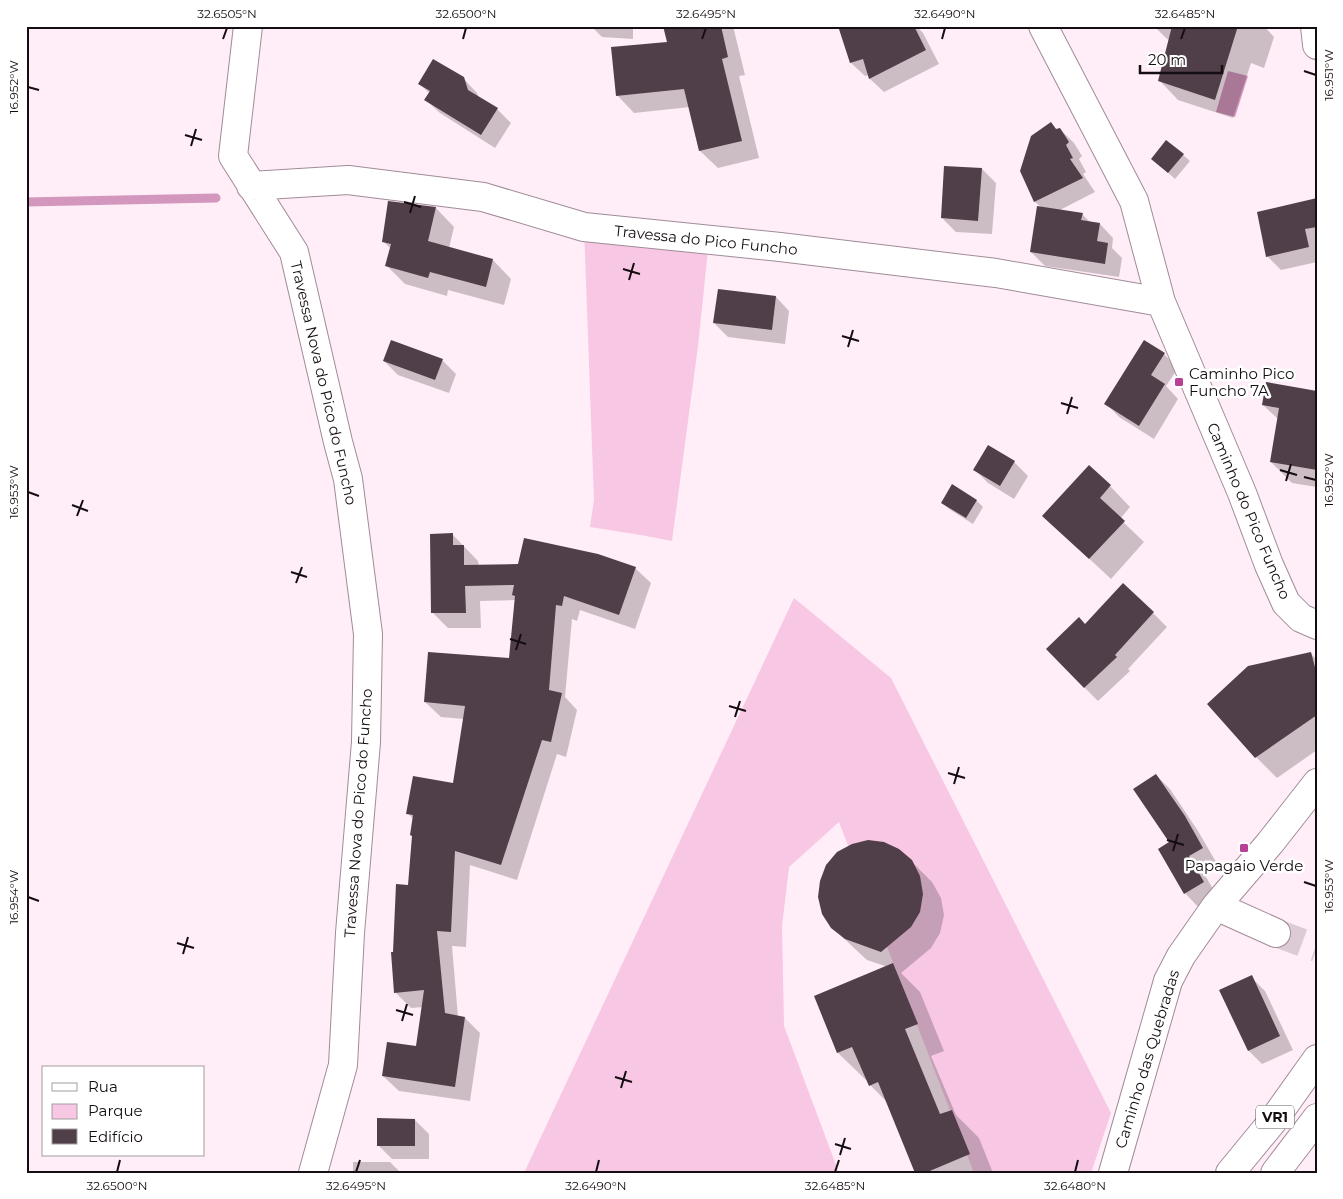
<svg xmlns="http://www.w3.org/2000/svg" width="1343" height="1199" font-family="Montserrat,sans-serif">
  <rect width="100%" height="100%" fill="#ffedf7"/>
  <path fill="#f7c7e4" d="M584,227L709,240L698,346L672,541L641,535L590,527L594,500Z
    M794,598L891,678L1111,1113L1091,1173H974L839,822L789,867L782,926L784,1026L839,1173H524Z"/>
  <path fill="#d396bc" d="M1228,71L1248,76L1235,117L1216,112Z"/>
  <path fill="#0003" d="M591,26H633V39L602,37Z
    M664,26H733L745,75L739,76L759,158L718,168L700,151L690,107L634,113L617,95L668,43Z
    M895,26H916L923,33L939,64L884,92L870,79L869,75L865,76L851,63Z
    M1154,26H1264L1274,37L1264,68L1251,63L1233,118L1178,100L1160,81L1170,40L1167,39Z
    M463,78L477,93L479,98L497,109L511,123L495,148L440,113L426,100L430,94L419,83Z
    M1051,124L1057,130L1060,129L1074,143L1082,156L1079,159L1086,172L1083,174L1095,192L1058,211L1082,214L1091,223L1100,224L1113,238L1112,248L1122,258L1119,277L1045,266L1031,252L1042,208L1035,202L1022,171Z
    M1183,155L1190,161L1175,179L1153,159Z
    M982,169L996,183L992,234L956,232L942,218Z
    M1317,200V262L1281,270L1267,256Z
    M436,208L454,227L449,248L493,260L511,279L504,305L448,290L447,296L405,284L386,265L391,249L383,241Z
    M776,297L789,311L785,344L728,337L714,323Z
    M1164,354L1178,368L1166,386L1178,399L1154,439L1119,417L1106,403Z
    M442,360L456,374L449,393L398,375L384,361Z
    M1317,392V487L1292,483L1271,462L1278,419L1263,405Z
    M989,447L1014,462L1028,476L1014,499L988,483L975,470Z
    M952,486L977,501L983,507L973,524L949,509L942,503Z
    M1110,486L1130,507L1120,519L1144,542L1111,579L1065,536Z
    M453,535L478,561L479,566L635,568L651,583L635,629L580,610L577,621L572,619L565,697L577,710L566,757L557,754L517,880L470,865L466,947L452,946L458,1017L465,1018L480,1033L470,1101L399,1091L383,1076L417,1048L423,1007L411,1008L395,992L394,953L410,886L414,820L408,813L454,785L464,719L441,717L425,702L510,660L515,600L480,601L481,628H448L433,613Z
    M1153,613L1167,627L1128,669L1130,671L1098,701L1084,687L1085,625Z
    M1311,654L1317,660V750L1277,778L1256,757Z
    M1156,775L1170,789L1198,831L1216,862L1202,870L1217,896L1198,907L1185,893L1171,843Z
    M911,861L932,882L941,898L944,915L940,933L931,948L901,973L920,992L944,1051L931,1056L956,1115L979,1138L993,1173H917L888,1103L870,1085L868,1079L866,1080L838,1053L816,997L888,967L867,960L854,948L832,927Z
    M1251,977L1265,991L1293,1050L1262,1064L1249,1051Z
    M415,1120L429,1134V1159H392L378,1145Z
    M353,1162H390L401,1173H353Z"/>
  <g fill="none" stroke-linecap="round" stroke-linejoin="round">
    <path stroke="#d396bc" stroke-width="9" d="M26,202L216,198"/>
  </g>
  <path fill="#503e49" d="M663,26H721L728,57L722,59L742,141L699,151L684,89L616,96L611,47L667,42Z
    M838,26H914L926,50L869,79L863,59L850,63Z
    M1172,26H1238L1215,100L1158,81Z
    M433,59L464,77L468,90L498,108L481,135L424,100L430,91L418,84Z
    M1051,122L1056,129L1060,128L1069,142L1066,145L1073,158L1070,159L1083,178L1034,202L1020,171L1031,136Z
    M1166,140L1184,154L1168,173L1151,159Z
    M944,166L982,168L978,221L941,218Z
    M1317,198V227L1305,229L1309,247L1266,257L1257,212Z
    M388,201L436,207L428,241L493,259L486,287L430,272L428,278L385,266L391,244L382,242Z
    M1037,206L1083,213L1081,220L1100,223L1097,241L1108,243L1105,264L1030,252Z
    M718,289L776,296L772,330L713,323Z
    M391,340L443,359L435,380L383,361Z
    M1144,340L1165,353L1151,375L1165,384L1139,426L1104,404Z
    M1266,382L1317,391V470L1270,462L1279,408L1262,405Z
    M988,445L1015,461L1000,486L973,470Z
    M1089,465L1111,485L1100,498L1125,521L1089,559L1042,516Z
    M952,484L977,500L966,518L941,503Z
    M453,533V545H464V565L518,564L524,538L598,554L636,567L619,615L564,596L562,606L556,605L549,690L562,693L551,742L542,740L501,865L455,851L451,932L437,931L445,1013L465,1017L455,1087L382,1076L387,1042L416,1046L424,990L394,993L391,952H393L396,884L408,885L412,836L410,835L413,815L406,814L413,776L453,783L465,706L424,702L428,652L509,658L515,596L512,595L514,585L465,586L466,613H431L430,534Z
    M1123,583L1154,612L1115,655L1117,657L1084,688L1046,649L1079,617L1085,624Z
    M1311,652L1317,675V715L1255,758L1207,704L1248,666Z
    M1156,774L1185,816L1203,848L1189,856L1204,882L1184,894L1158,849L1169,842L1133,789Z
    M868,840L884,842L899,849L912,860L920,876L923,894L920,912L911,927L881,952L845,939L831,928L822,914L818,897L820,881L826,865L837,852L852,844Z
    M893,963L918,1024L905,1029L940,1114L952,1110L970,1154L925,1173H915L878,1082L869,1086L852,1047L837,1053L814,996Z
    M1252,975L1280,1036L1248,1051L1219,990Z
    M377,1118L415,1119V1146H377Z"/>
  <g fill="none" stroke-linecap="round" stroke-linejoin="round">
    <path stroke="#dccbd5" stroke-width="28" stroke-dasharray="28 14" stroke-linecap="butt" d="M1276,933L1317,948"/>
    <g stroke="#a08c98" stroke-width="30">
      <path id="minor" d="M248,26L233,156L294,252L338,442L348,479L368,634L366,742L350,933L343,1065L313,1173
        M1043,26L1134,201L1161,302L1242,493L1269,565L1286,603L1301,618L1317,625
        M1315,26L1317,45
        M251,186L348,180L483,197L584,227L780,247L996,273L1161,302
        M1216,906L1276,933
        M1113,1173L1168,981L1181,956L1216,906L1270,843L1317,783"/>
    </g>
    <g stroke="#a08c98" stroke-width="30">
      <path id="highway" d="M1230,1173L1272,1122L1317,1059
        M1275,1173L1317,1118"/>
    </g>
    <use href="#minor" stroke="#fff" stroke-width="28"/>
    <use href="#highway" stroke="#fff" stroke-width="28"/>
  </g>
  <path fill="none" stroke="#140d12" stroke-width="2" d="M223,39L227,28M463,39L466,28M702,39L706,28M942,39L945,28M1181,39L1185,28M1304,71L1316,75M28,87L39,90M185,135L202,140M191,146L196,129M404,202L421,207M410,213L415,196M623,269L640,274M629,280L634,263M842,336L859,341M848,347L853,330M1061,403L1078,408M1067,414L1072,397M1280,470L1297,475M1304,477L1316,480M1286,481L1291,464M28,492L39,496M72,505L88,511M77,516L83,500M291,572L307,577M296,583L302,567M510,639L526,644M516,650L521,634M729,706L746,711M735,717L740,701M948,773L965,778M954,784L959,767M1167,840L1184,845M1173,851L1178,834M1304,882L1316,886M28,897L39,901M177,943L194,948M183,954L188,937M396,1010L413,1015M402,1021L407,1004M615,1077L632,1082M621,1088L626,1071M835,1144L851,1149M840,1155L845,1138M117,1172L120,1160M356,1172L360,1160M596,1172L599,1160M835,1172L839,1160M1075,1172L1078,1160"/>
  <g fill="#b84095" stroke="#fff" stroke-width="2">
    <rect x="1174" y="377" width="10" height="10" rx="2.5"/>
    <rect x="1239" y="843" width="10" height="10" rx="2.5"/>
  </g>
  <g text-anchor="middle" dominant-baseline="central" stroke-width="5" stroke-linejoin="round" paint-order="stroke">
    <rect fill="#fff" stroke="#5a5659" stroke-width="1" x="1256" y="1105.5" width="38" height="23" rx="4"/>
    <g font-size="14" font-weight="bold" fill="#140d12">
      <text x="1275" y="1117">VR1</text>
    </g>
    <g font-size="15" fill="#140d12" stroke="#fff">
      <text transform="translate(706 240) rotate(6)">Travessa do Pico Funcho</text>
      <text transform="translate(324 383) rotate(77)">Travessa Nova do Pico do Funcho</text>
      <text transform="translate(1249 511) rotate(67)">Caminho do Pico Funcho</text>
      <text transform="translate(358 813) rotate(-86)">Travessa Nova do Pico do Funcho</text>
      <text transform="translate(1147 1059) rotate(-73)">Caminho das Quebradas</text>
    </g>
    <g font-size="15" fill="#140d12" stroke="#fff" text-anchor="start">
      <text x="1189" y="373">Caminho Pico<tspan x="1189" dy="17">Funcho 7A</tspan></text>
      <text x="1244" y="865" text-anchor="middle">Papagaio Verde</text>
    </g>
  </g>
  <rect width="1343" height="1199" fill="none" stroke="#ffffff" stroke-width="55"/>
  <rect x="42" y="1066" width="162" height="90" fill="#ffffff" stroke="#a19ea0"/>
  <rect x="52" y="1083" width="25" height="8" fill="#ffffff" stroke="#a19ea0"/>
  <text x="88" y="1092" font-size="15" fill="#140d12">Rua</text>
  <rect x="52" y="1104" width="25" height="15" fill="#f7c7e4" stroke="#a19ea0"/>
  <text x="88" y="1116" font-size="15" fill="#140d12">Parque</text>
  <rect x="52" y="1129" width="25" height="15" fill="#503e49" stroke="#a19ea0"/>
  <text x="88" y="1142" font-size="15" fill="#140d12">Edifício</text>
  <path d="M1140 65v8h82v-8" fill="none" stroke="#140d12" stroke-width="2.5"/>
  <text x="1148" y="65" font-size="15" fill="#140d12" stroke="#ffffff" stroke-width="4" paint-order="stroke">20 m</text>
  <rect x="28" y="28" width="1288" height="1144" fill="none" stroke="#140d12" stroke-width="2"/>
  <g font-size="12" text-anchor="middle" fill="#140d12">
    <text x="227" y="18">32.6505°N</text>
    <text x="466" y="18">32.6500°N</text>
    <text x="706" y="18">32.6495°N</text>
    <text x="945" y="18">32.6490°N</text>
    <text x="1185" y="18">32.6485°N</text>
    <text transform="translate(1329 75) rotate(-90)" y="4">16.951°W</text>
    <text transform="translate(14 87) rotate(-90)" y="4">16.952°W</text>
    <text transform="translate(1329 480) rotate(-90)" y="4">16.952°W</text>
    <text transform="translate(14 492) rotate(-90)" y="4">16.953°W</text>
    <text transform="translate(1329 886) rotate(-90)" y="4">16.953°W</text>
    <text transform="translate(14 897) rotate(-90)" y="4">16.954°W</text>
    <text x="117" y="1190">32.6500°N</text>
    <text x="356" y="1190">32.6495°N</text>
    <text x="596" y="1190">32.6490°N</text>
    <text x="835" y="1190">32.6485°N</text>
    <text x="1075" y="1190">32.6480°N</text>
  </g>
</svg>
